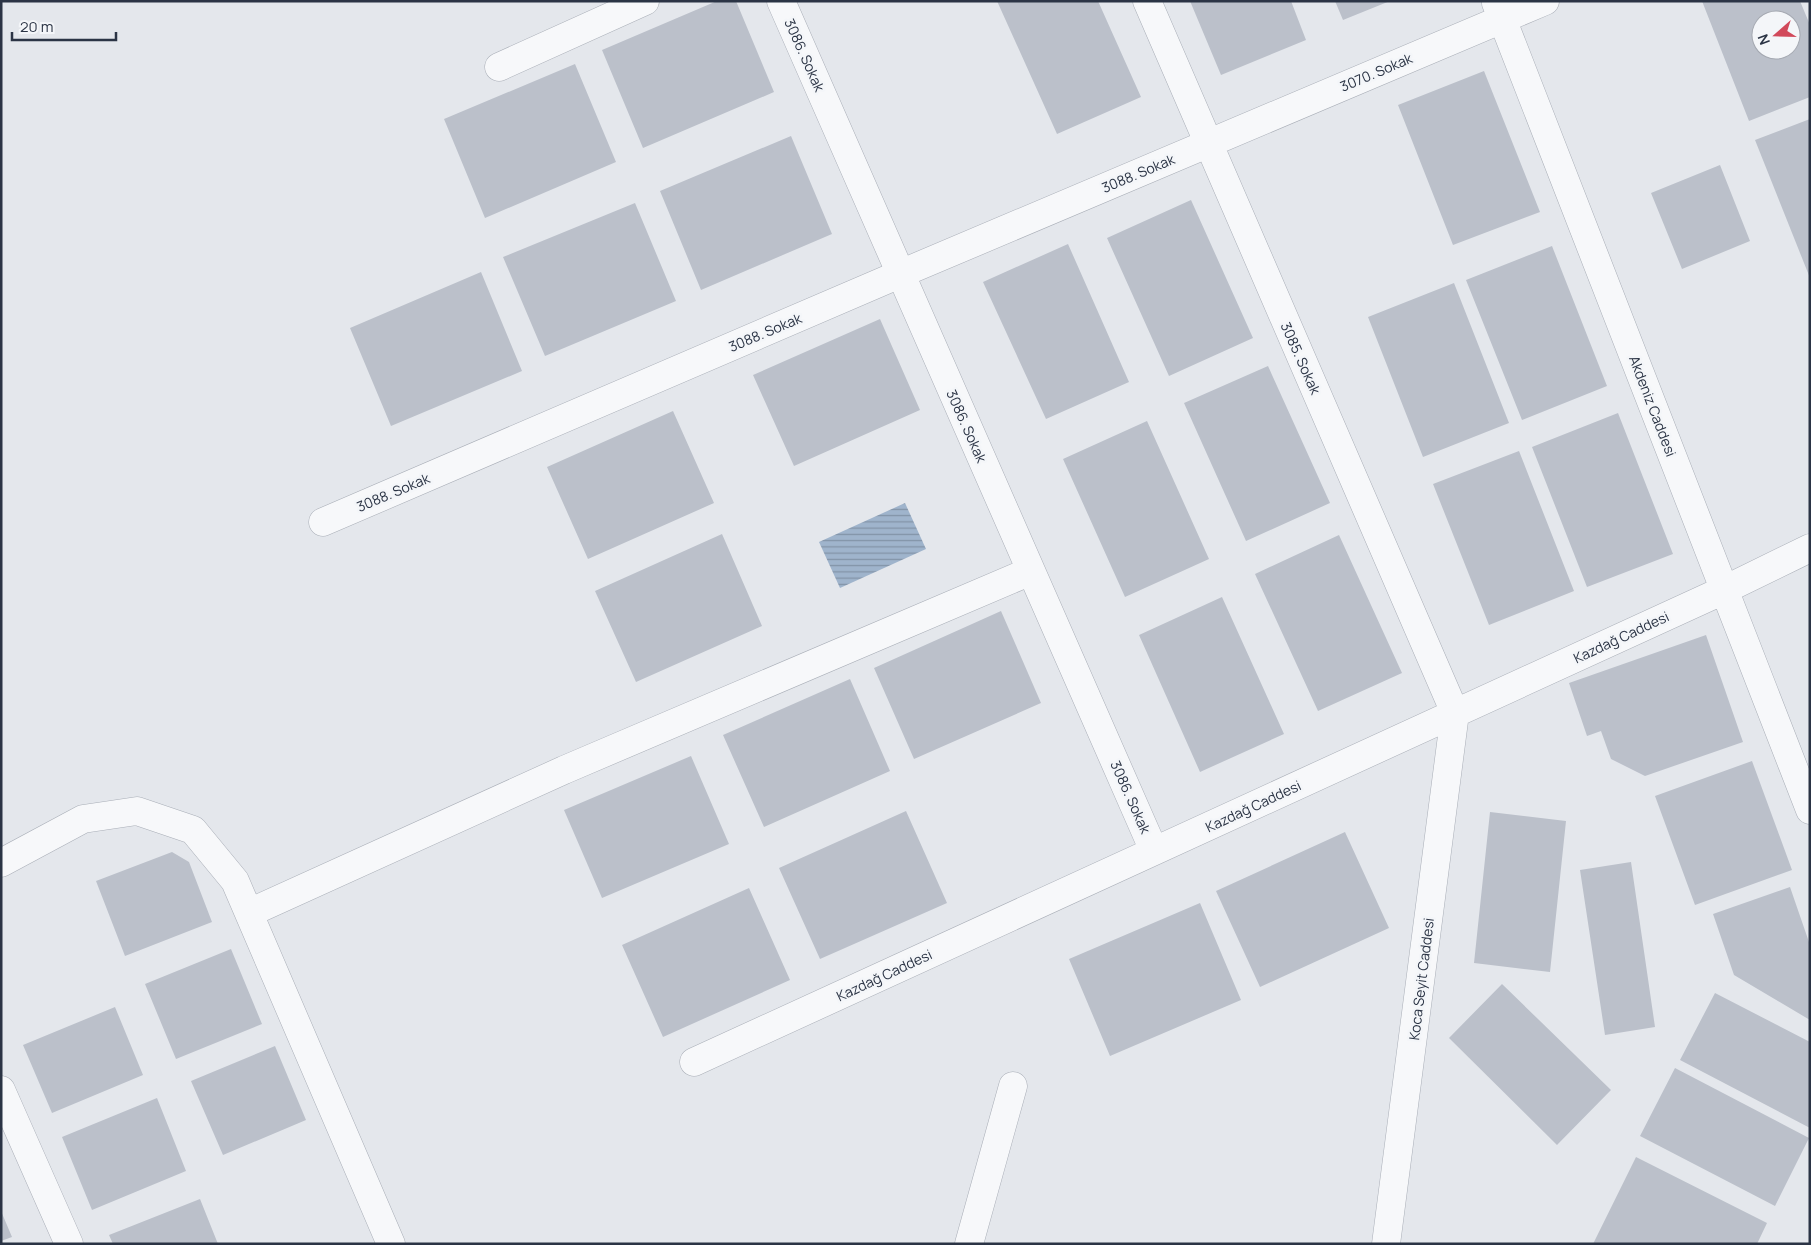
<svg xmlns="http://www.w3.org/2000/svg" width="1811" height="1245" font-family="Manrope,sans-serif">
  <defs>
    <pattern id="water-rules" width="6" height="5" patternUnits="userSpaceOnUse" patternTransform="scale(1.25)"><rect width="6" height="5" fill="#9fb4cc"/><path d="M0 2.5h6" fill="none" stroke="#8293a7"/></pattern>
  </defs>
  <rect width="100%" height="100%" fill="#e4e7ec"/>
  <path fill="url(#water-rules)" d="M905,503L926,549L840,588L819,542Z"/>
  <path fill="#bbc0ca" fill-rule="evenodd" d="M717,1H736L774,92L643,148L602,50Z
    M997,1H1098L1141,97L1057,134Z
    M1190,1H1291L1306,40L1221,75Z
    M1335,1H1390L1343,20Z
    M1702,1H1800L1810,25V97L1749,121ZM1761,20H1791V50H1761Z
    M575,64L616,162L485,218L444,119Z
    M1484,71L1540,212L1453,245L1398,105Z
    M1810,119V278L1755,140Z
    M791,136L832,234L701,290L660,191Z
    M1720,165L1750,241L1682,269L1651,193Z
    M1191,200L1253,338L1169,376L1107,238Z
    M635,203L676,301L545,356L503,257Z
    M1068,244L1129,382L1046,419L983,282Z
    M1552,246L1607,386L1522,420L1466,280Z
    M481,272L522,371L391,426L350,328Z
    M1454,283L1509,423L1423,457L1368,317Z
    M880,319L920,410L794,466L753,375Z
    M1268,366L1330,503L1246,541L1184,403Z
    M673,411L714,503L588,559L547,467Z
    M1618,413L1673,554L1587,587L1532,447Z
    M1147,421L1209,559L1125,597L1063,459Z
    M1519,451L1574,591L1489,625L1433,484Z
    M722,534L762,626L636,682L595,591Z
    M1339,535L1402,673L1318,711L1255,574Z
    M1222,597L1284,734L1200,772L1139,635Z
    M1001,611L1041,703L914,759L874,668Z
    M1706,635L1743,742L1645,776L1611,759L1601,731L1587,736L1569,683Z
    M850,679L890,771L764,827L723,735Z
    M691,756L729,844L602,898L564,810Z
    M1752,761L1792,870L1695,905L1655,796Z
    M906,811L947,903L820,959L779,868Z
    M1490,812L1566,821L1550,972L1474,963Z
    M1345,832L1389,928L1260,987L1216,891Z
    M172,852L189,862L212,922L125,956L96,881Z
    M1631,862L1655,1027L1605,1035L1580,870Z
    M1790,887L1810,945V1020L1734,975L1713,914Z
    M749,888L790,980L663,1037L622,945Z
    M1200,903L1241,1000L1110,1056L1069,959Z
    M231,949L262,1024L176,1059L145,984Z
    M1502,984L1611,1090L1557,1145L1449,1038Z
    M1715,993L1810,1042V1128L1680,1060Z
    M115,1007L143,1075L52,1113L23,1045Z
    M275,1046L306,1120L223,1155L191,1081Z
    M1675,1068L1809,1138L1775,1206L1640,1136Z
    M157,1098L186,1171L92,1210L62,1137Z
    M1636,1157L1767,1223L1757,1244H1593Z
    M200,1199L218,1244H113L109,1235Z
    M1,1211L12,1237L1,1241Z"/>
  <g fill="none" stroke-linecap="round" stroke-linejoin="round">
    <g stroke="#a9aeb7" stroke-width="29">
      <path id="minor" d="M781,1L1154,851
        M1147,1L1455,713L1386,1244
        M1496,3L1810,810
        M499,67L645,1
        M323,522L900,274L1545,1
        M1,863L83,819L137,811L193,830L235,881L391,1244
        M249,913L564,770L1031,571
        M694,1062L1724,590L1810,548
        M1,1090L69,1244
        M969,1244L1013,1086"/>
    </g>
    <use href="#minor" stroke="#f7f8fa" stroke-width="28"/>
  </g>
  <g text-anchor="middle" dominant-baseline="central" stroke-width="5" stroke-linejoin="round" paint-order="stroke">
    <g font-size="14" fill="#2b3445" stroke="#f4f6f9">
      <text transform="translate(805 55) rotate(66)">3086. Sokak</text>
      <text transform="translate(1376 72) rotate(-23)">3070. Sokak</text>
      <text transform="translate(1138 173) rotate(-23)">3088. Sokak</text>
      <text transform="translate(765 332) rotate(-23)">3088. Sokak</text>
      <text transform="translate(1301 358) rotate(66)">3085. Sokak</text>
      <text transform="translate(1653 406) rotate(69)">Akdeniz Caddesi</text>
      <text transform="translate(967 426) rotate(66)">3086. Sokak</text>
      <text transform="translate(393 492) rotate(-23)">3088. Sokak</text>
      <text transform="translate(1621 637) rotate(-25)">Kazdağ Caddesi</text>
      <text transform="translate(1131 797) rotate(66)">3086. Sokak</text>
      <text transform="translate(1253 806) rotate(-25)">Kazdağ Caddesi</text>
      <text transform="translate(884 975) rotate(-25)">Kazdağ Caddesi</text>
      <text transform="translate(1421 979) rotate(-83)">Koca Seyit Caddesi</text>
    </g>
  </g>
  <rect width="1811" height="1245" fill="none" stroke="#2b3445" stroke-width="5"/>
  <g transform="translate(1776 35) rotate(250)"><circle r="24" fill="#f4f6f9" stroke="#a4a8b1"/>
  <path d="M0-4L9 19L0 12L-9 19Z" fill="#d1495b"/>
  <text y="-8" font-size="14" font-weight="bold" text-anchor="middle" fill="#2b3445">N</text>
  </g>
  <path d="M12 32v8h104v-8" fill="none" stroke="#2b3445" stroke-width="2.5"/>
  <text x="20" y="32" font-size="15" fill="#2b3445" stroke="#f4f6f9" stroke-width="4" paint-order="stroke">20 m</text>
</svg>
